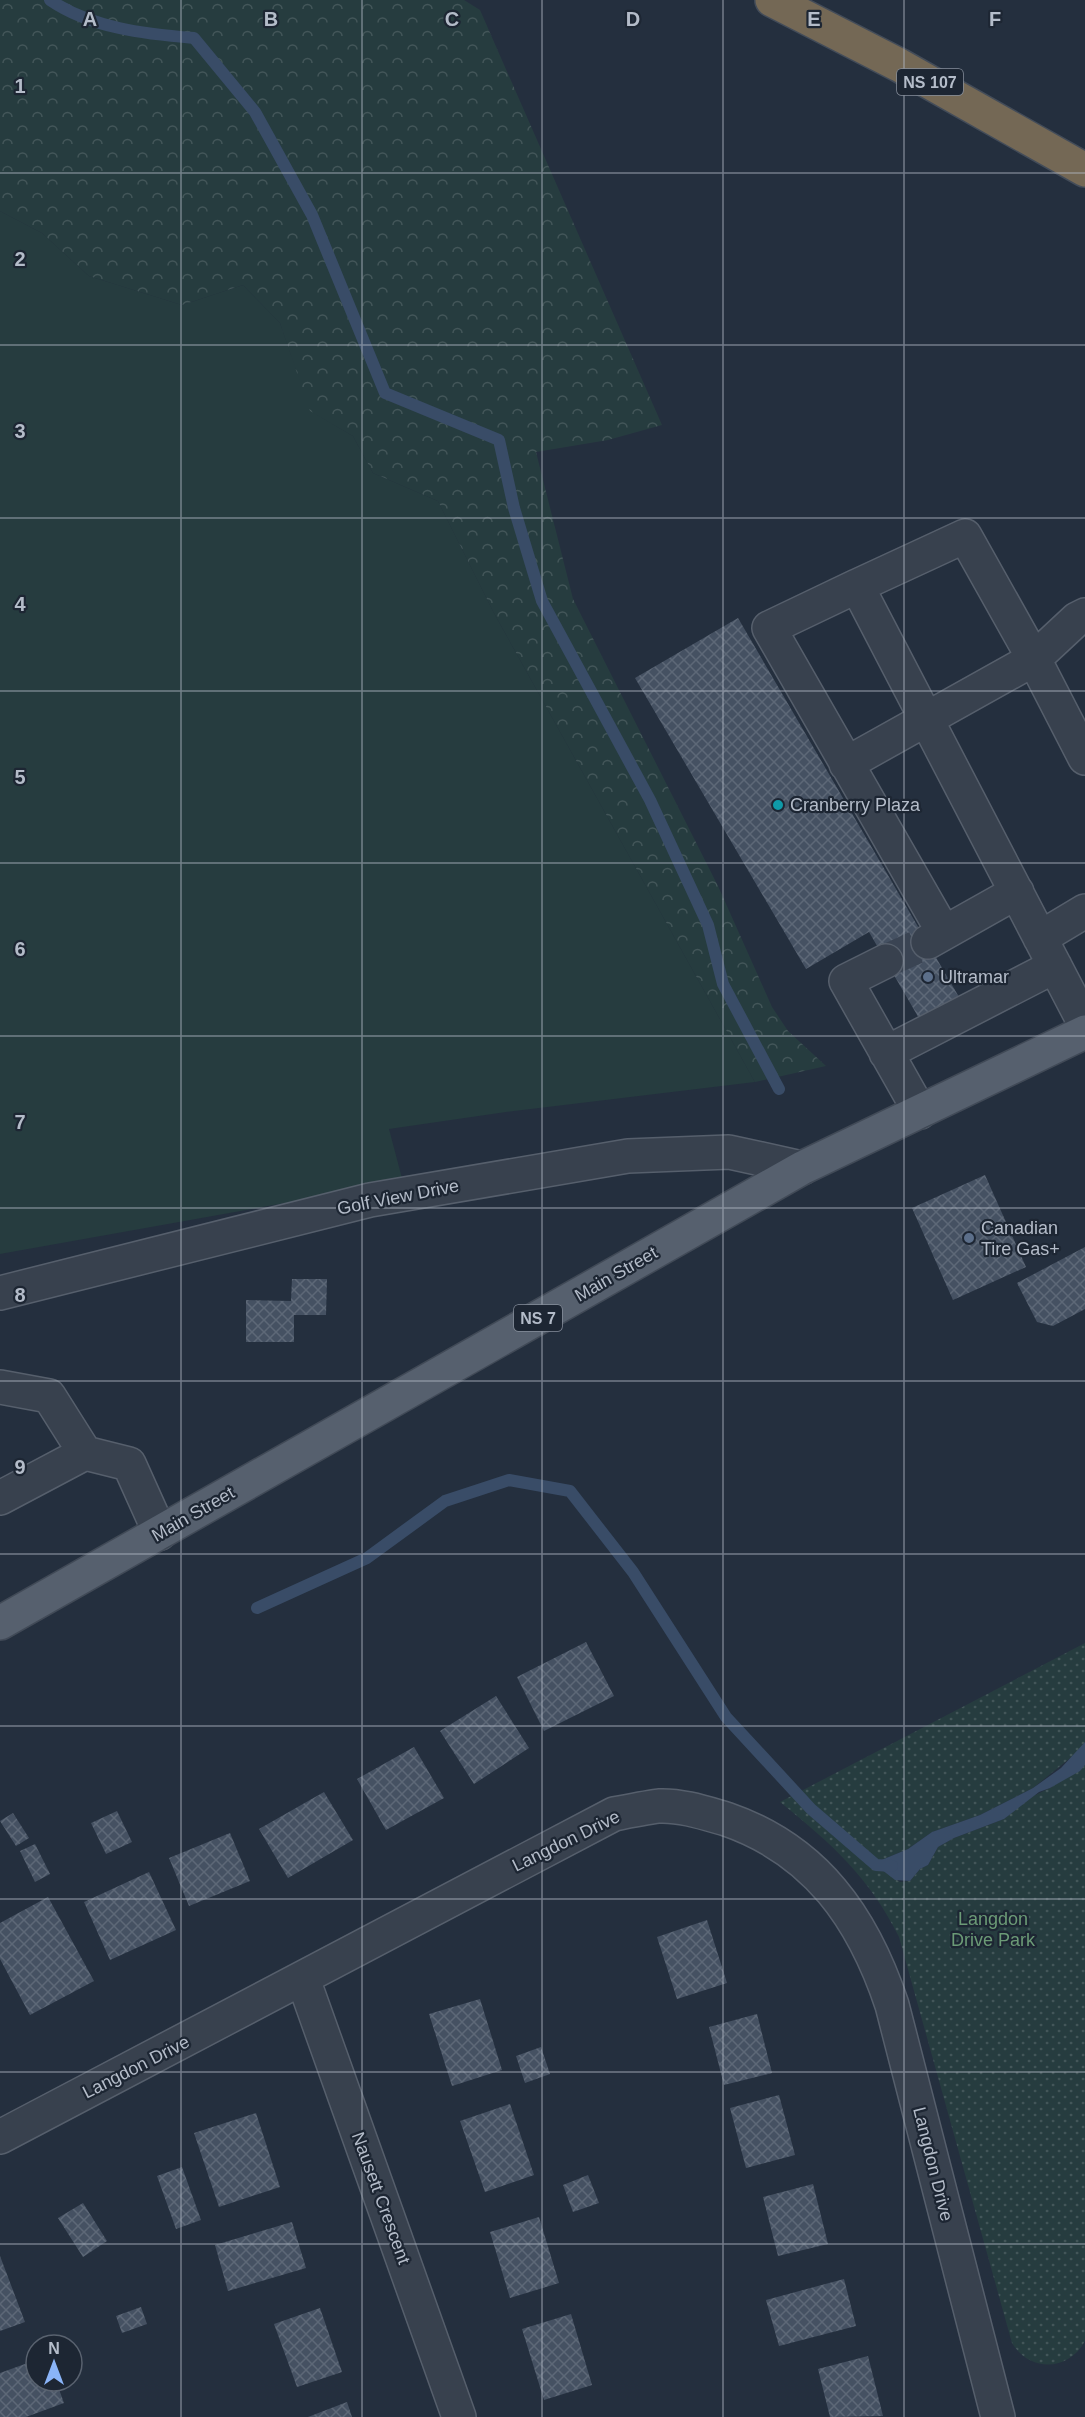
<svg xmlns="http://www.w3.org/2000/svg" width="1085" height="2417" font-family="Helvetica,sans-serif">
  <defs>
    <pattern id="forest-crowns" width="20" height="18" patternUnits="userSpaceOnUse" patternTransform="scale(1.5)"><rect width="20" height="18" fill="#263c3f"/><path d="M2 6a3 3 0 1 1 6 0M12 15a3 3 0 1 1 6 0" fill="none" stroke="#435659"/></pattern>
    <pattern id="park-dots" width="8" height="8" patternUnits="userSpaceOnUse" patternTransform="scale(1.5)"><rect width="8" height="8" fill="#263c3f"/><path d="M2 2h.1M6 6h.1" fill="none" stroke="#435659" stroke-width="1.8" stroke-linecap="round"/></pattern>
    <pattern id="building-cross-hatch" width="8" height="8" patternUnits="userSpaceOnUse" patternTransform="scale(1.5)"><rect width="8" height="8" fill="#455162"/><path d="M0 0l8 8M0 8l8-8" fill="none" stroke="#5d6877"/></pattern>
  </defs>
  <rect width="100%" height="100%" fill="#242f3e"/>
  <path fill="#263c3f" d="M0,211L42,233L89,276L182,305L243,285L280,323L311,411L353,436L373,473L438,501L494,613L755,1082L506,1112L389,1129L403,1182L0,1254Z"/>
  <path fill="url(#forest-crowns)" d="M0,0H464L480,10L662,425L608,440L536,452L573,599L718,886L772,1007L788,1031L826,1066L755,1082L494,613L438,501L373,473L353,436L310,411L280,323L243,285L182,305L89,276L42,233L0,211Z"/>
  <path fill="url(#park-dots)" d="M1085,1643V1742L1080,1750L1033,1788L980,1815L932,1832L908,1849L879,1861L882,1870L900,1882L910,1881L920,1869L928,1865L938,1847L954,1838L1004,1819L1029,1798L1050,1788L1085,1765V2341C1069,2371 1030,2373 1012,2343L899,1937C869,1877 832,1844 780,1802Z"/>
  <path fill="#394c67" d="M1085,1742V1765L1080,1771L1050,1788L1039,1792L1004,1819L954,1838L938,1847L928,1865L920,1869L910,1881L895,1880L877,1866L879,1861L908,1849L932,1832L980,1815L1033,1788L1061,1768Z"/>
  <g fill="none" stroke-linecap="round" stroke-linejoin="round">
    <path stroke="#394c67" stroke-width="12" d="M50,0C91,28 145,34 194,38L255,112L312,215L385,393L499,440L514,508L542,601L650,800L708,925L723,984L779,1089
      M257,1608L367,1558L445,1501L509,1480L570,1491L633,1572L726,1717L811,1809L876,1865L892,1866"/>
  </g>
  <path fill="url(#building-cross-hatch)" d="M738,618L959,997L920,1020L869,932L806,969L635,678Z
    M985,1175L1026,1267L953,1300L912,1208Z
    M1085,1247V1309L1053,1326L1037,1322L1017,1283Z
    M292,1279H327L326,1315H294V1342H246V1300L291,1301Z
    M586,1642L614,1696L544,1731L517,1677Z
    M496,1696L529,1748L474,1784L440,1731Z
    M414,1747L444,1798L386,1830L357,1779Z
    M324,1792L353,1840L288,1878L259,1829Z
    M117,1811L132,1842L106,1854L91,1823Z
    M13,1813L29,1838L16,1846L0,1821Z
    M230,1833L250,1881L189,1906L169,1858Z
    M35,1844L50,1874L35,1882L20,1851Z
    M149,1872L176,1930L110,1960L84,1902Z
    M48,1897L94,1981L30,2015L0,1959V1923Z
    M707,1920L727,1983L677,1999L657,1937Z
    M480,1999L502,2070L452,2086L429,2014Z
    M757,2014L772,2073L724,2085L709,2027Z
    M541,2047L550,2074L525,2083L516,2056Z
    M779,2095L795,2155L746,2168L730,2108Z
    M510,2104L534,2175L485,2192L460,2121Z
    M256,2113L280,2187L219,2207L194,2133Z
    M182,2167L201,2220L176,2229L157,2176Z
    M588,2175L599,2203L573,2212L563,2185Z
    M813,2184L828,2244L778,2256L763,2197Z
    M83,2203L107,2241L83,2257L58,2218Z
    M539,2217L559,2283L510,2298L490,2232Z
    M292,2222L306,2268L228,2291L215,2245Z
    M0,2256L25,2322L0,2331Z
    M844,2279L856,2326L779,2346L766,2300Z
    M141,2307L147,2324L122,2333L116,2316Z
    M320,2308L342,2372L297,2387L274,2324Z
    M571,2314L592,2385L544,2400L522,2329Z
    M868,2356L883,2416L830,2417L818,2369Z
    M36,2360V2381H56L64,2403L26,2417H0V2373Z
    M347,2402L352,2417H308Z"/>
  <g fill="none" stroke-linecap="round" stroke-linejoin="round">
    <path stroke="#3a4453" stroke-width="33" stroke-dasharray="33 16" stroke-linecap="butt" d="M886,961L928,942"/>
    <g stroke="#565f6c" stroke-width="36">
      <path id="minor" d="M857,586L769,628L944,933
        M1085,758L1034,659L965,536L857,586L1085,1024
        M846,764L1034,659L1077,619L1085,615
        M1040,938L1085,911
        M928,942L1017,892
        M886,961L846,981L920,1112
        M886,1053L1055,966
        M0,1293L370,1200L628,1156L729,1152L802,1168
        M0,1387L49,1396L85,1453
        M0,1498L85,1453L129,1464L160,1533
        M303,1979L459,2417
        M0,2137L614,1814C629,1811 644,1808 659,1806C681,1805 705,1813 726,1819C816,1850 863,1918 892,2005L998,2417"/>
    </g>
    <g stroke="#414a57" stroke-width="36">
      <path id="major" d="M0,1623L802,1168L1085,1032"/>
    </g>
    <g stroke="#434c59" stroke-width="36">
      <path id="highway" d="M772,0L899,65L1085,170"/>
    </g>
    <use href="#minor" stroke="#38414e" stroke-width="33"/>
    <use href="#major" stroke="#56606e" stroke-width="33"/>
    <use href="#highway" stroke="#746855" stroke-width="33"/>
  </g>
  <path fill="none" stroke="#b4bcc9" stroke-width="1.5" stroke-opacity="0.55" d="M181,0V2417M362,0V2417M542,0V2417M723,0V2417M904,0V2417M0,173H1085M0,345H1085M0,518H1085M0,691H1085M0,863H1085M0,1036H1085M0,1208H1085M0,1381H1085M0,1554H1085M0,1726H1085M0,1899H1085M0,2072H1085M0,2244H1085"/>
  <circle fill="#0f9aa8" stroke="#1d2633" stroke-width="2" cx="778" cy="805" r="6"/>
  <g fill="#5c6f8a" stroke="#1d2633" stroke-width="2">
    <circle cx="928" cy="977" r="6"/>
    <circle cx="969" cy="1238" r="6"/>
  </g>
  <g text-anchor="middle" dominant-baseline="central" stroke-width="4.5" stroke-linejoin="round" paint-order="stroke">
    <g fill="#1d2633" stroke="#878f9c" stroke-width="1.5">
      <rect x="897" y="69" width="66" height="26" rx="4.5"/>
      <rect x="514" y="1305" width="48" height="26" rx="4.5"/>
    </g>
    <g font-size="16" font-weight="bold" fill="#b4bcc9">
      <text x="930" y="82">NS 107</text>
      <text x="538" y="1318">NS 7</text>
    </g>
    <g font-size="18" fill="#b4bcc9" stroke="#1d2633" text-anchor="start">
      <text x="790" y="805">Cranberry Plaza</text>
      <text x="940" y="977">Ultramar</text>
      <text x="981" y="1228">Canadian<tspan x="981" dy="21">Tire Gas+</tspan></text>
    </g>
    <g font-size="18" fill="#b4bcc9" stroke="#1d2633">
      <text transform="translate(398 1197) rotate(-11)">Golf View Drive</text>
      <text transform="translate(616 1274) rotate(-30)">Main Street</text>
      <text transform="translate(193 1514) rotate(-30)">Main Street</text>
      <text transform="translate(566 1841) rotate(-26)">Langdon Drive</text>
      <text transform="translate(136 2067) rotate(-27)">Langdon Drive</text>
      <text transform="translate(933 2164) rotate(76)">Langdon Drive</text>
      <text transform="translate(381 2198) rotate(70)">Nausett Crescent</text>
    </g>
    <g font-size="18" fill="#6b9a76" stroke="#1d2633">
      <text x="993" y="1919">Langdon<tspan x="993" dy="21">Drive Park</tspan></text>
    </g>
  </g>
  <g font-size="20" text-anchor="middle" font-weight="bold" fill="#b4bcc9" stroke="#1d2633" stroke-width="4.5" stroke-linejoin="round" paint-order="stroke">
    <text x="90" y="26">A</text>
    <text x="271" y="26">B</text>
    <text x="452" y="26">C</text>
    <text x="633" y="26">D</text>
    <text x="814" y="26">E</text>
    <text x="995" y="26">F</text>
    <text x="20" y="93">1</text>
    <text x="20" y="266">2</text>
    <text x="20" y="438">3</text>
    <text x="20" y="611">4</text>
    <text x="20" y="784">5</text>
    <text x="20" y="956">6</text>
    <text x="20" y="1129">7</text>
    <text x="20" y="1302">8</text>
    <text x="20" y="1474">9</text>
  </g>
  <g transform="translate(54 2363)"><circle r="28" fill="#1d2633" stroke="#59626f" stroke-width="1.5"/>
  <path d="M0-4.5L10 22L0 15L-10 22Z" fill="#8ab4f8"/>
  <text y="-9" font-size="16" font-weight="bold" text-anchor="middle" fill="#b4bcc9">N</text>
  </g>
</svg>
